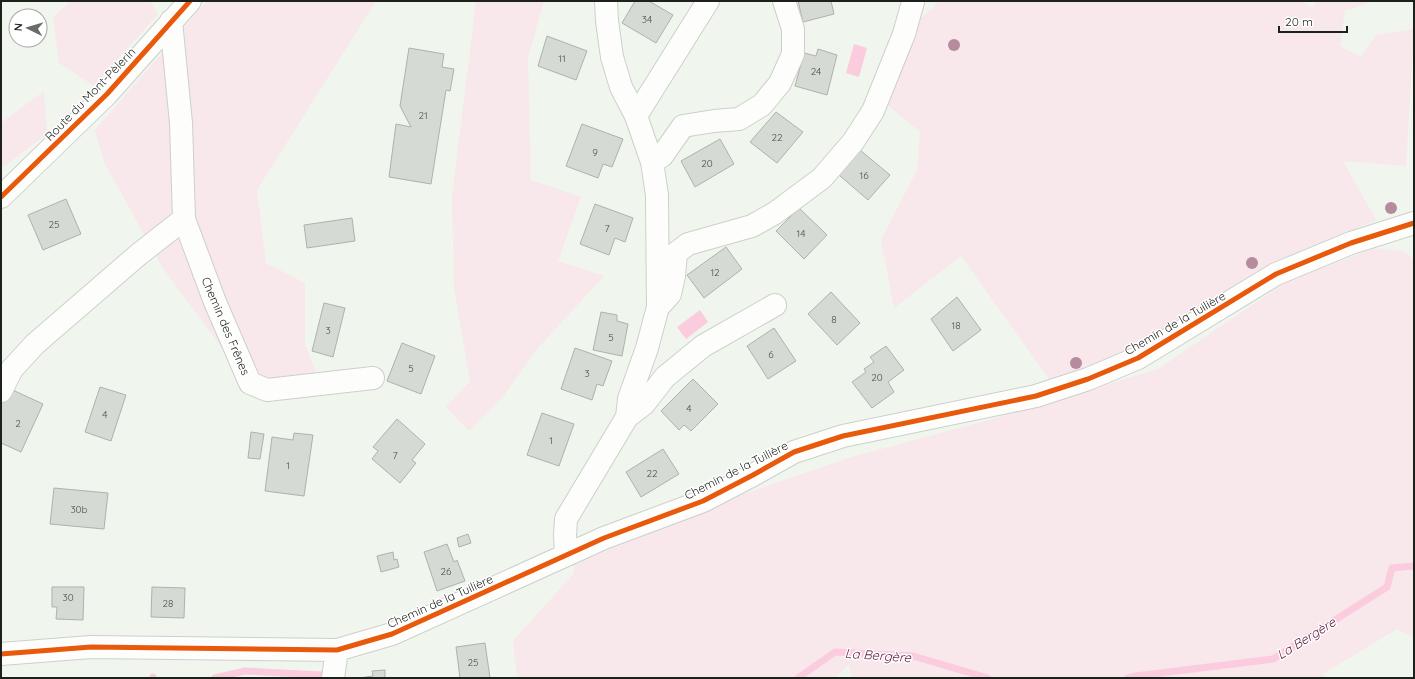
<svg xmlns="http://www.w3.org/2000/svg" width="1415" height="679" font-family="Quicksand,sans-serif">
  <rect width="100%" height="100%" fill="#f0f6ee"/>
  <path fill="#f8e7eb" d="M70,1H150L158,14L94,86L59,63L53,18Z
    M207,1H376L257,190L266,263L305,283V344L316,372L255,392L162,267L104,162L95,130Z
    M469,1H544L528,58L531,180L581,197L558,261L604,276L538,348L502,398L469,431L446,407L470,381L454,288L452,196L476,3Z
    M938,1H1302L1313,8L1316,1H1375L1345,11L1340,46L1361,57L1376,35L1414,29L1406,166L1343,161L1376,220L1289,256L1105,364L1049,379L961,256L894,308L881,240L917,170L920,132L884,102L917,21L932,9Z
    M44,91L47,134L1,169V123Z
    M1375,248L1404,252L1414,259V638L1397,629L1323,674L1326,678H852L849,665L834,678H517L513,641L574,573V565L709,506L848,458L996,418L1158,369L1286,282Z"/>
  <path fill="#faccdd" d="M854,44L867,48L859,77L846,73Z
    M700,310L708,322L686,339L677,327Z"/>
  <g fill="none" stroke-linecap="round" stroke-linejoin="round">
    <path stroke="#faccdd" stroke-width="7" d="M153,678V677
      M215,678L245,671L322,675
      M798,678L835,652L913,656L988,678
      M1128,678L1136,676L1273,659L1387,587L1392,568L1414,566"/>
  </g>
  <path fill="#d5dad4" stroke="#adb2ab" d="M635,1H649L673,15L656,43L622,23Z
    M798,1H831L834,14L803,22Z
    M547,36L587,51L576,80L538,66Z
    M409,48L444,54L442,67L454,69L450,91L446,90L431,184L389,177L396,124L411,127L400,106Z
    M818,49L837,55L827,95L795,86L804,53L816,56Z
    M776,112L803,132L777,163L750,142Z
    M582,124L623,139L612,167L603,164L598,178L566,166Z
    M720,139L734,164L695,187L681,161Z
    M860,150L890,175L868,200L839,175Z
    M66,199L81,234L43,250L28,215Z
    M595,204L633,218L625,242L615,238L609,255L580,244Z
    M799,208L827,235L804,259L776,231Z
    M352,218L355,241L307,248L304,225Z
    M726,247L742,269L704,298L687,275Z
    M831,292L860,323L837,345L808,314Z
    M957,297L981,330L953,351L931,319Z
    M324,303L345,308L333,357L312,351Z
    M601,312L617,315V321L628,324L622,356L593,350Z
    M774,328L796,361L768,379L747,346Z
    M402,343L435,356L421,394L387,381Z
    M886,346L904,370L888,382L894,392L872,408L852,382L866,372L864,369L874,362L870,357Z
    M575,348L612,361L603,386L597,384L592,400L561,389Z
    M693,379L718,404L691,431L684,425L679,430L661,411Z
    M6,387L43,404L21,452L1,443V398Z
    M100,387L126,395L111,441L85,432Z
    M542,413L574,424L559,466L527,455Z
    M397,419L425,444L412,460L416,463L400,483L372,459L378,451L373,447Z
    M251,432L264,434L260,459L248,458Z
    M294,433L313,435L304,496L265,491L272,437L293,440Z
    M663,449L679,474L641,497L626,472Z
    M54,488L108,493L104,529L50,524Z
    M468,534L471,543L459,547L457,538Z
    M447,544L454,562L457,560L465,581L437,591L424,552Z
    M393,552L394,560L397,559L399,567L381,572L377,556Z
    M52,587H84L83,620L56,619L57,607H52Z
    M152,587L185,588L184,618L151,617Z
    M485,643L490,678H460L456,647Z
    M385,670V678H359L373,676L372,671Z"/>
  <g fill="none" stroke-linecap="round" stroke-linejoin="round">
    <g stroke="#ccd0ca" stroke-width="24">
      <path id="minor" d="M606,1L607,21L612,57L621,87L636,116L652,162L657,195L658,307L647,348L629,399L627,417
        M636,116L708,1
        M652,162L662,156L683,126L714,121L739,119L762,105L780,83L793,54V29L784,1
        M1,197L107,94L190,1
        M184,219L215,302L250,383L267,390L373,378
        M662,303L670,294L674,276L676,253L688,244L752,226L775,213L822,178L853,142L873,111L904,34L913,2
        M1,391L12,369L35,344L138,255L184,219L181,123L171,21
        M566,555L565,535L566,519L627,417L644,404L665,377L703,346L775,305
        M1,654L91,647L337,650L392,634L604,538L703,501L753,475L794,452L843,436L1036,396L1088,379L1138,358L1276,274L1351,243L1414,223
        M333,678L337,650"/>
    </g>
    <use href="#minor" stroke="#fdfefc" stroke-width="22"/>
    <g stroke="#fff" stroke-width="8">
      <path id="cycleway" d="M1,197L107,94L190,1
        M1,654L91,647L337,650L392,634L604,538L703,501L753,475L794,452L843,436L1036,396L1088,379L1138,358L1276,274L1351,243L1414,223"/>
    </g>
    <use href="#cycleway" stroke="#e8590c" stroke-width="5"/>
  </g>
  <g fill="#b58c9e">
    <circle cx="954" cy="45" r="6"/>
    <circle cx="1391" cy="208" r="6"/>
    <circle cx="1252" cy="263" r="6"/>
    <circle cx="1076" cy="363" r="6"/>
  </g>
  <g text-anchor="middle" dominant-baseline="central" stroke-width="3" stroke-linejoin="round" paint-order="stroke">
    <g font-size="10" fill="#4b4f4a">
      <text x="647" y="19">34</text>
      <text x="562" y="58">11</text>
      <text x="816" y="71">24</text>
      <text x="423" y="115">21</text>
      <text x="777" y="137">22</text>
      <text x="595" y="152">9</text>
      <text x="707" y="163">20</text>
      <text x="864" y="175">16</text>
      <text x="54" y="224">25</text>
      <text x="607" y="228">7</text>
      <text x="801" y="233">14</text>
      <text x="715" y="272">12</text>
      <text x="834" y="319">8</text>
      <text x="956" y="325">18</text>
      <text x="328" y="330">3</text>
      <text x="611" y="337">5</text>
      <text x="771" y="354">6</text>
      <text x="411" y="368">5</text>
      <text x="587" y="373">3</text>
      <text x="877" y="377">20</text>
      <text x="689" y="408">4</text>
      <text x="105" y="414">4</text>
      <text x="18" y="423">2</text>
      <text x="551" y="440">1</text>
      <text x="395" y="455">7</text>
      <text x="288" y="465">1</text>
      <text x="652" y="473">22</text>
      <text x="79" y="509">30b</text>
      <text x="446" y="571">26</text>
      <text x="68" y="597">30</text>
      <text x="168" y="603">28</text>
      <text x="473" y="662">25</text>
    </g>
    <g font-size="12" fill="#1d211c" stroke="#fff">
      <text transform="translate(90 94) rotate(-46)">Route du Mont-Pèlerin</text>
      <text transform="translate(1175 323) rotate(-30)">Chemin de la Tuilière</text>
      <text transform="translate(226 326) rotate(67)">Chemin des Frênes</text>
      <text transform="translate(736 470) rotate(-27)">Chemin de la Tuilière</text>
      <text transform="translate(440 601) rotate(-24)">Chemin de la Tuilière</text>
    </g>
    <g font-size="13" font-style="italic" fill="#651941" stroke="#fff">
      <text transform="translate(1306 638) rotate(-32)">La Bergère</text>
      <text transform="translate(878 655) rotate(4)">La Bergère</text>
    </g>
  </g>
  <rect width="1415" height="679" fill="none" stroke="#1d211c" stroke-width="4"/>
  <g transform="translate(28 28) rotate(275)"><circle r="19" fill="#ffffff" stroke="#a5a6a4"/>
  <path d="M0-3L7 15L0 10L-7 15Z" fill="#676c66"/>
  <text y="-6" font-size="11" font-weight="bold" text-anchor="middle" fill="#1d211c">N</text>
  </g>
  <path d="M1279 26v6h68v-6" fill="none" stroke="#1d211c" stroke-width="2"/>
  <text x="1285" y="26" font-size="12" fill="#1d211c" stroke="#ffffff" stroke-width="3" paint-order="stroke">20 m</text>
</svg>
